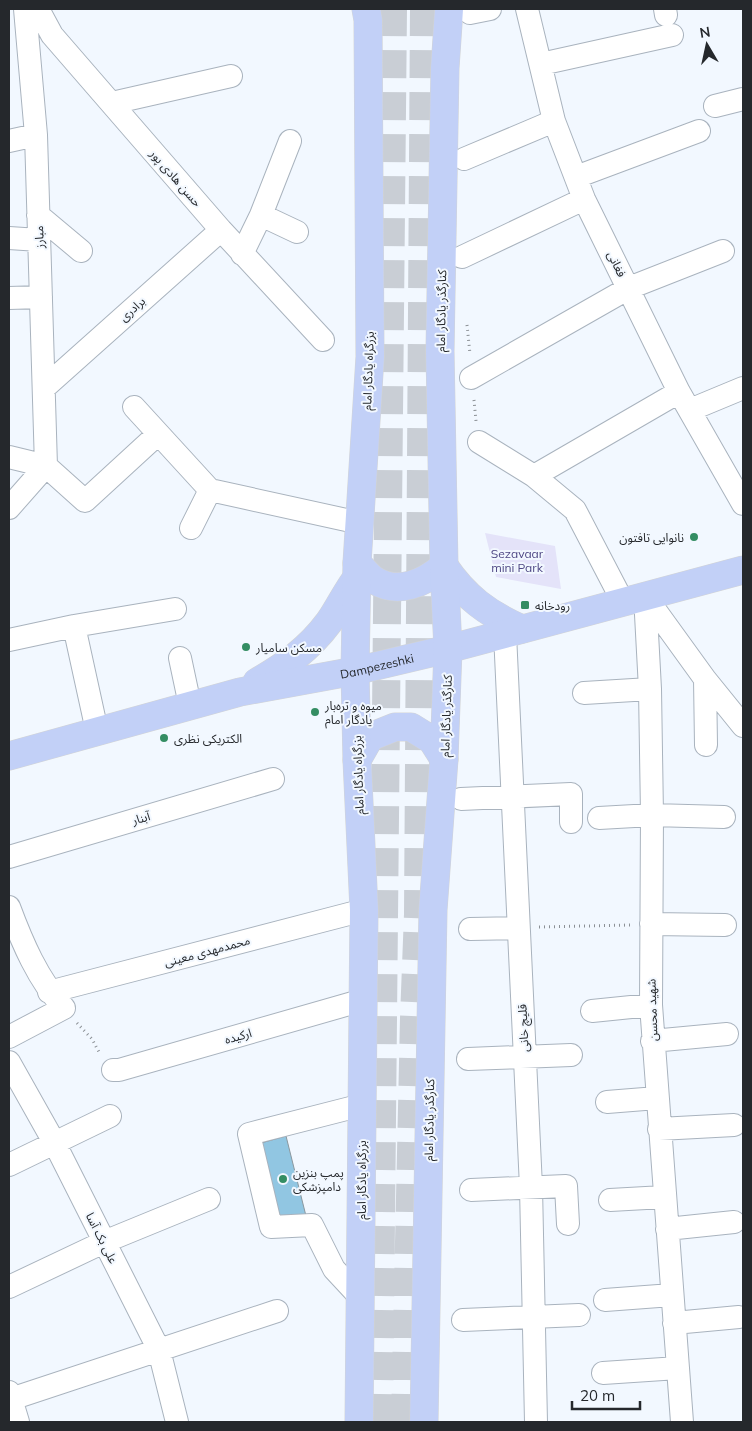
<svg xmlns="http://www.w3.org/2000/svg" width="752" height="1431" font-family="Mulish,'Noto Sans Arabic',sans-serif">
  <rect width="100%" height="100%" fill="#f2f8ff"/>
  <path fill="#e4e3f9" d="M485,533L555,546L561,589L496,577Z"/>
  <path fill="#91c6e2" stroke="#8a979e" d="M286,1136L306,1216L280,1222L261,1143Z"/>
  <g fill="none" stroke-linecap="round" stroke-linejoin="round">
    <path stroke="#c9ced5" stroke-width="28" stroke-dasharray="28 14" stroke-linecap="butt" d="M379,1422L393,9
      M405,1422L414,1018L418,914L424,9"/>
    <g stroke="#a9b3be" stroke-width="24">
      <path id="minor" d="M25,9L36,135L46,466
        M38,9L52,35L221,230L323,340
        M527,9L554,121L584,199L679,392L743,504
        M665,9L666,15
        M470,13L490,9
        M541,64L672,35
        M112,103L231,76
        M715,106L743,99
        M9,141L36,135
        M464,159L554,121
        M576,177L699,131
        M38,215L81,251
        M261,215L297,232
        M9,238L39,240
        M242,254L261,215L290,141
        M462,257L584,199
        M9,298L41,297
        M471,378L629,288L723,251
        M44,388L221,230
        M134,407L210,490L360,523
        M690,410L743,388
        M479,442L534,476L575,510L623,602
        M9,457L46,466L85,501L158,434
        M534,476L679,392
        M9,508L46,466
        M191,528L210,490
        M645,596L650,689L652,815L651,1005L682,1422
        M645,596L705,679L743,726
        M74,626L97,731
        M505,634L531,1187L536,1422
        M9,640L74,626L175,609
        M180,658L190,705
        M705,679L706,745
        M584,693L650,689
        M461,799L571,794V822
        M599,818L652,815L724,817
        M9,857L273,779
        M9,907C22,942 38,980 64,1008L9,1037
        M651,924L725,925
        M470,929L518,928
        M49,992L364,910
        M592,1011L651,1005
        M652,1041L727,1034
        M468,1059L571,1055
        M9,1062L54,1142L159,1350L177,1422
        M113,1070H119L363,1000
        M607,1102L657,1098
        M659,1129L734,1125
        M9,1165L110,1116
        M471,1190L566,1186L568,1224
        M610,1200L664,1197
        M667,1229L734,1222
        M9,1287L104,1242L209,1199
        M360,1297L334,1269L312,1225L271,1227L249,1134L362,1105
        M605,1300L672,1295
        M463,1320L579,1315
        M674,1323L739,1317
        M603,1373L678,1368
        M9,1392L18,1422
        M11,1399L277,1311"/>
    </g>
    <g stroke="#d3d4d5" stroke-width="29">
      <g id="major">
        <path d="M357,563C362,568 368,576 374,580C398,595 425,583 444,566C465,597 488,614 522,629"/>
        <path d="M257,682C285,666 309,649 329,622C339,608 346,592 356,579"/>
        <path id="s1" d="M9,756L240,692L355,671L448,649L743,570"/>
        <path d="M357,760L370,737L395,727H411L432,740L444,759"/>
        <path d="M359,1422L364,910L357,760L355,671L357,563L370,357L368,20L366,9"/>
        <path d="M424,1422L433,910L444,759L448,649L444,566L440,351L445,68L449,9"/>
      </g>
    </g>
    <path stroke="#8b9095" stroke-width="3" stroke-dasharray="1 4" stroke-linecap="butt" d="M467,325L470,354
      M474,400L476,421
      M539,927L630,925
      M77,1023L92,1039L100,1054"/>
    <use href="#minor" stroke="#fff" stroke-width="22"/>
    <use href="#major" stroke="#c2d0f7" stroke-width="28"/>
  </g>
  <g fill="#348d63" stroke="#f2f8ff" stroke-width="2">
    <circle cx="694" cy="537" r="5"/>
    <rect x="520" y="600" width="10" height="10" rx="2.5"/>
    <circle cx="246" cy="647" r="5"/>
    <circle cx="315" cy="712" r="5"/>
    <circle cx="164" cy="738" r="5"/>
    <circle cx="283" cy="1179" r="5"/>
  </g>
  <g text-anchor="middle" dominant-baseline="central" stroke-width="4" stroke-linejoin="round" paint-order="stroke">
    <g font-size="12" fill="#25282c" stroke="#f2f8ff">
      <text transform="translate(176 178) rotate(49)">حسن هادی پور</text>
      <text transform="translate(39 237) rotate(-92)">مبارز</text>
      <text transform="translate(617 264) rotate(64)">فغانی</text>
      <text transform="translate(132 309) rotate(-42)">برادری</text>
      <text transform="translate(441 311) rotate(-89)">کنارگذر یادگار امام</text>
      <text transform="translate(368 371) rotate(-88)">بزرگراه یادگار امام</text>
      <text stroke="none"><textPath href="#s1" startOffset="379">Dampezeshki</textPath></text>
      <text transform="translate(446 716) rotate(-88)">کنارگذر یادگار امام</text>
      <text transform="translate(358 775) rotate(-92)">بزرگراه یادگار امام</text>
      <text transform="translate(141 818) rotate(-16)">آبنار</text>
      <text transform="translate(207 951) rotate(-15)">محمدمهدی معینی</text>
      <text transform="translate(652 1010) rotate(-92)">شهید محسن</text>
      <text transform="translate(523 1028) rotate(-93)">قلیچ خانی</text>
      <text transform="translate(238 1036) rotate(-16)">ارکیده</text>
      <text transform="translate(429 1120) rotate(-89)">کنارگذر یادگار امام</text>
      <text transform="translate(361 1180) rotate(-90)">بزرگراه یادگار امام</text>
      <text transform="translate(102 1238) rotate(63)">علی بک آسا</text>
    </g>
    <g font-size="12" fill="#25282c" stroke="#f2f8ff" text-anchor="start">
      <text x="684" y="537" text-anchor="end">نانوایی تافتون</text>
      <text x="535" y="605">رودخانه</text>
      <text x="256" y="647">مسکن سامیار</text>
      <text x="325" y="705">میوه و تره‌بار<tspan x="325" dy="14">یادگار امام</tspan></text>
      <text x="174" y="738">الکتریکی نظری</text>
      <text x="293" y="1172">پمپ بنزین<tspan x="293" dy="14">دامپزشکی</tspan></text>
    </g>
    <g font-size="12" fill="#4e4784" stroke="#f2f8ff">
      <text x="517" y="553">Sezavaar<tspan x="517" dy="14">mini Park</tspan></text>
    </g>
  </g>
  <rect width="752" height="1431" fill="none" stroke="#25282c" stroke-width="20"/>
  <g transform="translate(707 45) rotate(351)" stroke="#f2f8ff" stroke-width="4" paint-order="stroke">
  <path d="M0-4L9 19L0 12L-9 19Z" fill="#25282c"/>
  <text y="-8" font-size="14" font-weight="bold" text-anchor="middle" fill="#25282c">N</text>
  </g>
  <path d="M572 1401v8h68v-8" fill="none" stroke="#25282c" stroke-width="2.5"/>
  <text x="580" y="1401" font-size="15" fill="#25282c" stroke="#f2f8ff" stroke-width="4" paint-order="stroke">20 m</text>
</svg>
